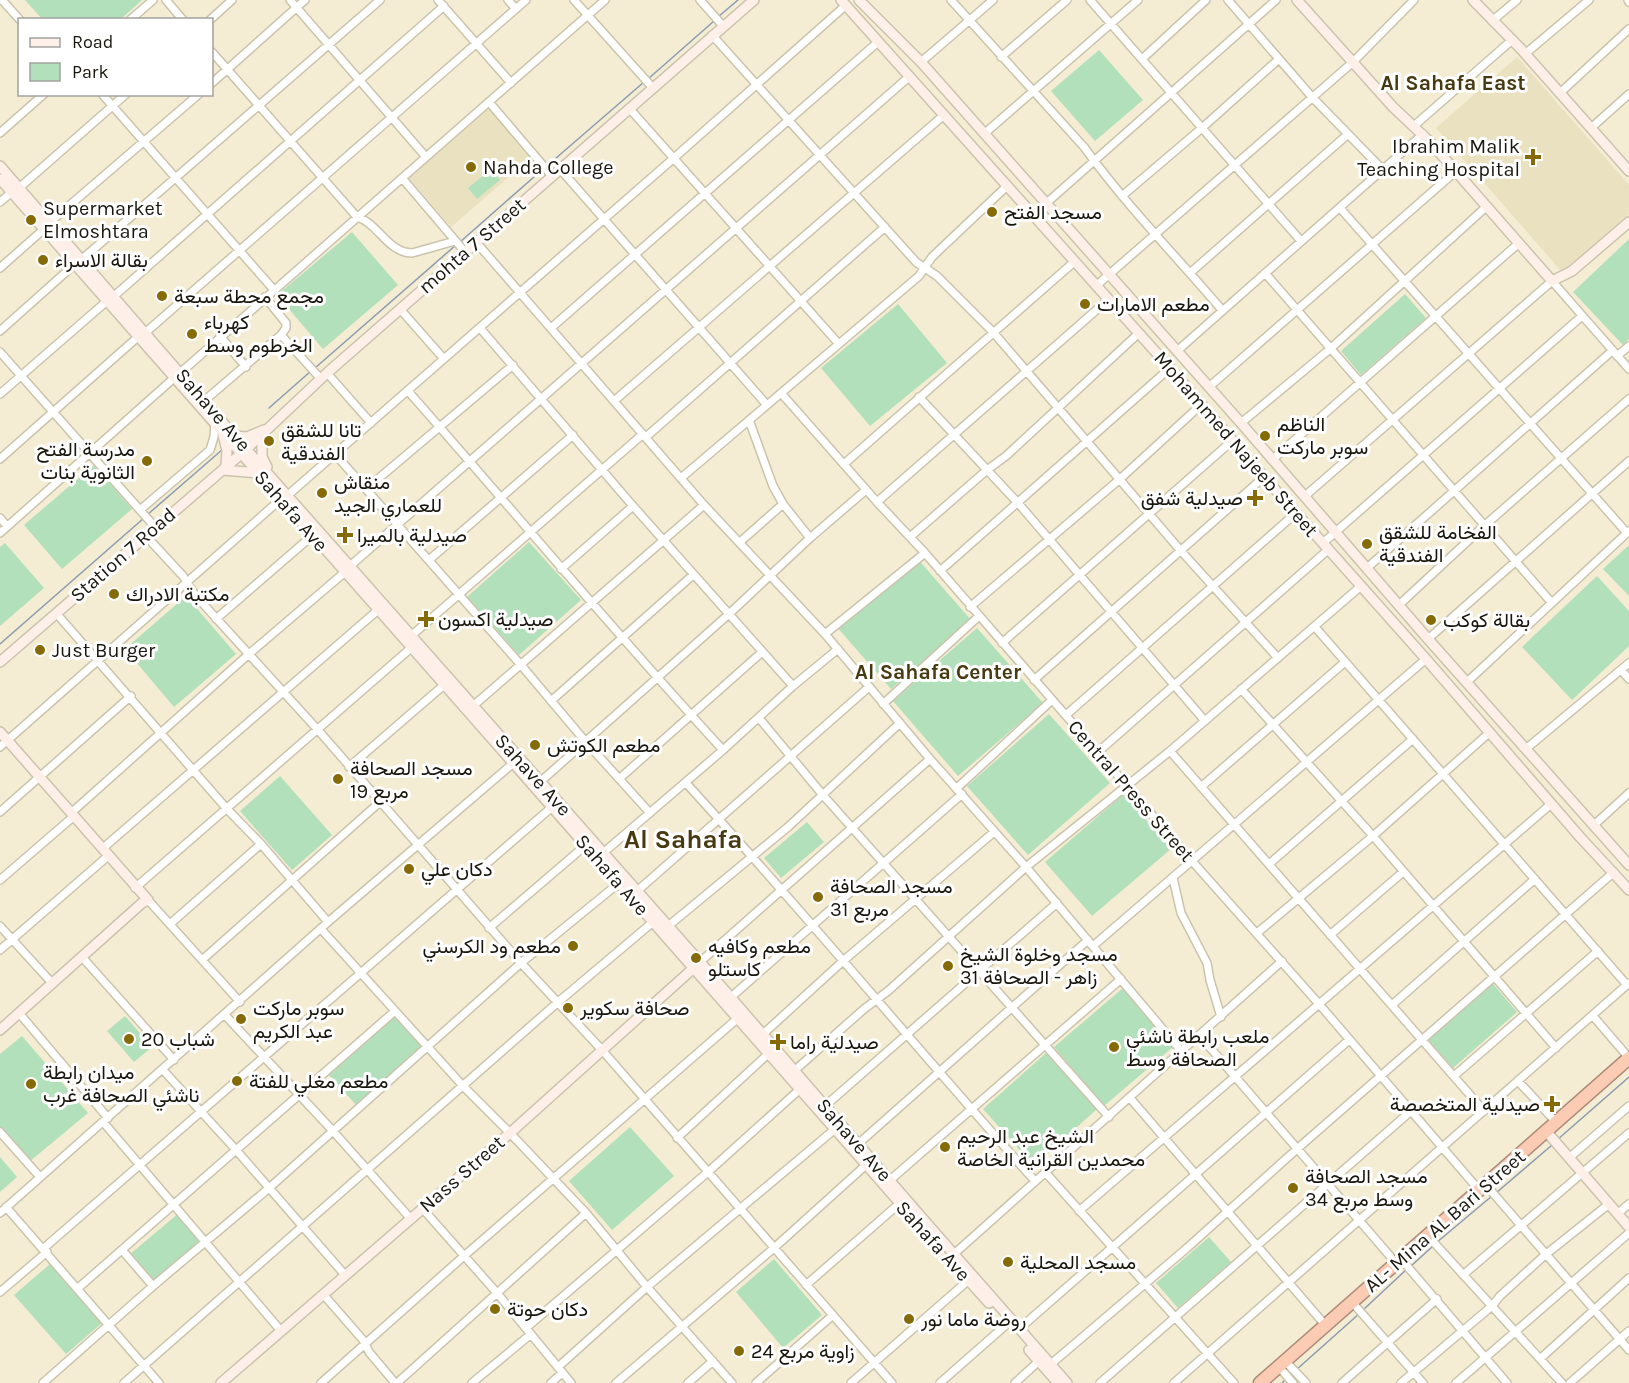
<svg xmlns="http://www.w3.org/2000/svg" width="1629" height="1383" font-family="Karla,Vazirmatn,sans-serif">
  <rect width="100%" height="100%" fill="#f4ecd3"/>
  <path fill="#eae1c0" d="M1517,57L1629,185V214L1562,272L1436,128Z
    M491,107L533,156L451,227L409,178Z"/>
  <path fill="#b2e0bb" d="M25,0H142L120,20L42,19Z
    M1099,50L1143,100L1095,141L1051,91Z
    M491,169L500,180L477,199L468,188Z
    M352,232L398,285L323,349L277,295Z
    M1629,239V339L1623,345L1573,292Z
    M1405,294L1426,318L1361,375L1341,351Z
    M898,304L947,363L870,426L821,368Z
    M94,465L132,509L62,569L24,525Z
    M529,542L581,600L519,655L467,597Z
    M5,543L44,588L0,626V547Z
    M1629,545V596L1603,569Z
    M916,557L971,620L891,689L836,626Z
    M1597,576L1629,611V646L1572,700L1522,647Z
    M186,596L236,654L174,707L125,649Z
    M977,628L1043,703L958,776L893,701Z
    M1049,714L1110,783L1028,855L967,786Z
    M280,776L332,835L292,870L240,811Z
    M1124,794L1171,849L1092,916L1045,862Z
    M807,822L824,842L781,878L764,858Z
    M1493,984L1517,1012L1453,1068L1428,1040Z
    M1123,988L1173,1047L1104,1106L1054,1047Z
    M125,1016L152,1047L134,1062L107,1031Z
    M396,1016L424,1047L357,1106L329,1075Z
    M22,1036L88,1113L29,1162L0,1128V1054Z
    M1046,1053L1097,1109L1034,1166L983,1109Z
    M630,1127L674,1176L612,1230L569,1181Z
    M0,1157L17,1177L0,1192Z
    M179,1213L205,1244L156,1286L129,1255Z
    M1209,1237L1231,1262L1178,1308L1156,1283Z
    M774,1259L822,1315L783,1348L736,1292Z
    M50,1264L102,1323L66,1354L14,1295Z"/>
  <g fill="none" stroke-linecap="round" stroke-linejoin="round">
    <path stroke="#8b9cb2" stroke-width="1.5" d="M718,17L738,0
      M648,79L714,21
      M548,165L644,82
      M460,242L542,170
      M315,368L456,245
      M269,408L311,371
      M147,515L223,449
      M0,644L144,518
      M1557,1140L1629,1077
      M1496,1193L1552,1145
      M1436,1243L1492,1196
      M1410,1267L1433,1246
      M1363,1310L1406,1270
      M1296,1370L1360,1313
      M1282,1383L1286,1379"/>
    <g stroke="#cbc4ac" stroke-width="10">
      <path id="street" d="M2,0L20,20
        M166,0L183,20
        M290,0L426,157
        M438,0L511,83
        M508,0L516,9
        M574,0L652,87
        M700,0L723,26
        M951,0L1084,147C1126,205 1176,256 1222,310
        M1090,0L1301,241
        M1228,0L1312,97L1383,170
        M1628,0L1629,2
        M130,20L153,0
        M210,20L232,0
        M1492,21L1517,0
        M712,35L916,262L937,276L993,332L1181,551L1278,658
        M212,52L357,217C378,223 388,253 412,253L455,241
        M1525,54L1589,0
        M1001,57L1067,0
        M1142,59L1206,0
        M921,62L993,0
        M212,83L305,0
        M1560,93L1629,29
        M102,94L274,290
        M489,102L552,176
        M629,108L838,343
        M1415,125L1512,40
        M1591,128L1629,94
        M0,133L44,94
        M984,134L1138,0
        M560,169L767,405
        M402,178L465,252
        M19,188L126,94
        M1122,196L1202,128L1279,59
        M0,202L12,192
        M1340,208L1627,533
        M1033,215L1276,0
        M49,223L199,94
        M476,242L704,505L825,634L930,759L1026,867L1182,1052
        M81,260L380,0
        M0,268L44,229
        M1190,273L1347,135
        M1265,273L1551,602
        M1097,285L1353,62L1414,0
        M113,297L444,6
        M265,297L286,323V328L281,335L321,379
        M400,309L444,359
        M480,328L633,506L793,686
        M551,328L878,42
        M0,331L75,264
        M145,333L526,0
        M220,336L246,367
        M1177,351L1423,134
        M0,352L155,527
        M1617,356L1629,346
        M180,373L605,0
        M327,373L371,423
        M1209,387L1456,171
        M408,391C513,510 615,633 723,750
        M781,393L877,502L925,553L1192,861L1319,1004L1479,1190
        M0,394L107,301
        M919,397L1018,503L1205,721
        M204,401L281,335
        M614,401L944,115
        M749,420L773,486L783,504L810,538
        M1241,423L1330,349L1486,207
        M646,437L885,227
        M335,454L521,665L585,741L650,813
        M0,459L139,336
        M1273,459L1519,243
        M844,464L1074,262
        M681,478L919,276L932,257L1007,186
        M366,489L513,365
        M288,495L674,158L845,6
        M1305,496L1552,281L1629,369
        M877,502L1109,299
        M140,510L210,450L214,437L215,422
        M0,518L7,526
        M0,533L174,378
        M145,535L183,576L195,595L318,730L521,963L602,1050L892,1383
        M910,537L987,470L1006,456L1139,333
        M740,542L783,504
        M1323,543L1582,316
        M429,560L573,435
        M350,566L910,76
        M1367,568L1612,351
        M561,569L633,506
        M940,571L1170,368
        M1400,604L1484,526L1629,399
        M970,607L1120,479L1202,404
        M56,613L227,809L261,844L328,922
        M216,619L313,535
        M1315,627L1627,985
        M825,634L925,553
        M411,636L643,434
        M1428,639L1629,461
        M1002,643L1232,441
        M1621,670L1629,679
        M1034,680L1264,477
        M1467,682L1629,531
        M1241,689L1373,836L1556,1048
        M551,701L693,575
        M883,704L978,617
        M473,706L704,505
        M1066,715L1296,513
        M759,718L822,794L1109,1117
        M0,747L281,499
        M1527,748L1629,663
        M1170,751L1484,1111
        M1098,752L1329,549
        M349,767L444,685
        M619,779L762,652
        M540,782L729,614L810,538L866,490
        M686,783C805,913 917,1049 1035,1181
        M1201,787L1345,662
        M957,788L1052,700
        M0,812L131,696
        M71,813L249,654L345,572
        M1594,825L1629,793
        M102,849L378,610
        M603,853L723,750L793,686L838,649
        M1269,864L1413,739
        M1173,878L1181,913L1207,963L1210,980L1221,1017
        M0,880L74,816
        M135,888L411,648
        M636,892L869,687
        M148,900L240,1002
        M170,924L261,844
        M0,926L52,983
        M667,927L788,827L900,723
        M489,928L586,845
        M321,929L463,1086L510,1133L586,1213L647,1287L732,1383
        M1257,933L1373,836L1489,733
        M1330,935L1403,872
        M1093,946L1426,659
        M0,950L108,856
        M82,957L174,1060
        M202,960L380,802
        M700,962L930,759
        M730,998L962,794
        M1392,1005L1535,879
        M19,1013L108,1118
        M225,1015L333,1131L410,1218
        M1593,1016L1629,1058
        M762,1035L843,961L994,832
        M1200,1036L1396,1263
        M163,1070L237,1151L345,1275
        M794,1071L864,1009L888,991L1026,867L1170,751L1361,586
        M1454,1076L1598,951
        M1518,1081L1556,1122
        M1130,1098L1326,1326
        M825,1106L1057,903
        M104,1123L281,1331
        M0,1132L40,1177
        M677,1138L768,1054
        M858,1144L1088,940
        M1569,1158L1629,1106
        M1045,1172L1234,1383
        M889,1181L1121,979
        M1486,1185L1629,1350
        M6,1207L159,1383
        M422,1208L497,1293L571,1383
        M1079,1211L1551,804
        M0,1213L328,922L517,760
        M1617,1214L1629,1204
        M1428,1236L1562,1383
        M44,1248L552,807
        M122,1250L153,1286
        M954,1254L1282,961
        M1401,1259L1507,1383
        M1463,1275L1629,1133
        M806,1285L900,1203
        M77,1289L395,1011
        M0,1292L47,1252
        M323,1294L363,1340L369,1352L395,1383
        M1352,1302L1423,1383
        M526,1328L708,1172L799,1090
        M1019,1329L1349,1040
        M1540,1359L1629,1278
        M1285,1361L1306,1383
        M1051,1364L1187,1248L1297,1149L1614,872
        M558,1367L647,1287L835,1129
        M1279,1367L1293,1383
        M43,1383L153,1286L268,1189L521,963L619,883
        M124,1383L557,1003L653,922
        M321,1383L464,1256L737,1019
        M397,1383L586,1213
        M472,1383L531,1334
        M551,1383L562,1373
        M616,1383L774,1248L866,1165
        M688,1383L713,1361
        M756,1383L833,1315
        M851,1383L971,1278
        M940,1383L1007,1324
        M1015,1383L1039,1361
        M1100,1383L1411,1111
        M1174,1383L1629,983
        M1342,1383L1437,1299
        M1401,1383L1492,1306L1500,1296L1545,1255L1609,1204
        M1456,1383L1629,1233
        M1570,1383L1629,1331"/>
    </g>
    <g stroke="#cbc4ac" stroke-width="12">
      <path id="secondary" d="M841,0L1170,368L1264,477L1426,659L1580,837L1629,890
        M859,0L921,62L1241,423L1428,639L1629,865
        M1297,0L1393,107L1431,143L1552,281L1572,271L1629,222
        M1473,0L1521,49L1629,171
        M0,166L216,415L700,962L923,1219L1067,1383
        M0,179L921,1227
        M262,434V457L267,467
        M223,435L227,450L226,467
        M234,436L247,437L264,430
        M223,470L258,473
        M0,662L241,454L327,373L754,0
        M0,732L148,900L142,903L0,1030
        M1546,1131L1629,1227
        M952,1262L989,1303
        M1029,1350L1058,1383
        M221,1383L510,1133L697,965"/>
    </g>
    <g stroke="#ac8c79" stroke-width="15">
      <path id="highway" d="M1260,1383L1629,1058"/>
    </g>
    <use href="#street" stroke="#fff" stroke-width="7"/>
    <use href="#secondary" stroke="#feefe8" stroke-width="9"/>
    <use href="#highway" stroke="#fbcbb3" stroke-width="12"/>
  </g>
  <g fill="#866a06" stroke="#fff" stroke-width="2">
    <path d="M1530 148h6v6h6v6h-6v6h-6v-6h-6v-6h6z"/>
    <circle cx="471" cy="167" r="6"/>
    <circle cx="992" cy="212" r="6"/>
    <circle cx="31" cy="220" r="6"/>
    <circle cx="43" cy="260" r="6"/>
    <circle cx="162" cy="296" r="6"/>
    <circle cx="1085" cy="304" r="6"/>
    <circle cx="192" cy="334" r="6"/>
    <circle cx="1265" cy="436" r="6"/>
    <circle cx="269" cy="441" r="6"/>
    <circle cx="147" cy="461" r="6"/>
    <circle cx="322" cy="493" r="6"/>
    <path d="M1252 489h6v6h6v6h-6v6h-6v-6h-6v-6h6z"/>
    <path d="M342 526h6v6h6v6h-6v6h-6v-6h-6v-6h6z"/>
    <circle cx="1367" cy="544" r="6"/>
    <circle cx="114" cy="594" r="6"/>
    <path d="M423 610h6v6h6v6h-6v6h-6v-6h-6v-6h6z"/>
    <circle cx="1431" cy="620" r="6"/>
    <circle cx="40" cy="650" r="6"/>
    <circle cx="535" cy="745" r="6"/>
    <circle cx="338" cy="779" r="6"/>
    <circle cx="409" cy="869" r="6"/>
    <circle cx="818" cy="897" r="6"/>
    <circle cx="573" cy="946" r="6"/>
    <circle cx="696" cy="958" r="6"/>
    <circle cx="948" cy="966" r="6"/>
    <circle cx="568" cy="1008" r="6"/>
    <circle cx="241" cy="1019" r="6"/>
    <circle cx="129" cy="1039" r="6"/>
    <path d="M775 1033h6v6h6v6h-6v6h-6v-6h-6v-6h6z"/>
    <circle cx="1114" cy="1047" r="6"/>
    <circle cx="237" cy="1081" r="6"/>
    <circle cx="31" cy="1084" r="6"/>
    <path d="M1549 1095h6v6h6v6h-6v6h-6v-6h-6v-6h6z"/>
    <circle cx="945" cy="1147" r="6"/>
    <circle cx="1293" cy="1188" r="6"/>
    <circle cx="1008" cy="1262" r="6"/>
    <circle cx="495" cy="1309" r="6"/>
    <circle cx="909" cy="1319" r="6"/>
    <circle cx="739" cy="1351" r="6"/>
  </g>
  <g text-anchor="middle" dominant-baseline="central" stroke-width="6" stroke-linejoin="round" paint-order="stroke">
    <g font-size="20" fill="#19160d" stroke="#fff" text-anchor="start">
      <text x="1520" y="146" text-anchor="end">Ibrahim Malik<tspan x="1520" dy="23">Teaching Hospital</tspan></text>
      <text x="483" y="167">Nahda College</text>
      <text x="43" y="208">Supermarket<tspan x="43" dy="23">Elmoshtara</tspan></text>
      <text x="1004" y="212">مسجد الفتح</text>
      <text x="55" y="260">بقالة الاسراء</text>
      <text x="174" y="296">مجمع محطة سبعة</text>
      <text x="1097" y="304">مطعم الامارات</text>
      <text x="204" y="322">كهرباء<tspan x="204" dy="23">الخرطوم وسط</tspan></text>
      <text x="1277" y="424">الناظم<tspan x="1277" dy="23">سوبر ماركت</tspan></text>
      <text x="281" y="430">تانا للشقق<tspan x="281" dy="23">الفندقية</tspan></text>
      <text x="135" y="449" text-anchor="end">مدرسة الفتح<tspan x="135" dy="23">الثانوية بنات</tspan></text>
      <text x="334" y="482">منقاش<tspan x="334" dy="23">للعماري الجيد</tspan></text>
      <text x="1243" y="498" text-anchor="end">صيدلية شفق</text>
      <text x="1379" y="532">الفخامة للشقق<tspan x="1379" dy="23">الفندقية</tspan></text>
      <text x="357" y="535">صيدلية بالميرا</text>
      <text x="126" y="594">مكتبة الادراك</text>
      <text x="438" y="619">صيدلية اكسون</text>
      <text x="1443" y="620">بقالة كوكب</text>
      <text x="52" y="650">Just Burger</text>
      <text x="547" y="745">مطعم الكوتش</text>
      <text x="350" y="768">مسجد الصحافة<tspan x="350" dy="23">مربع 19</tspan></text>
      <text x="421" y="869">دكان علي</text>
      <text x="830" y="886">مسجد الصحافة<tspan x="830" dy="23">مربع 31</tspan></text>
      <text x="561" y="946" text-anchor="end">مطعم ود الكرسني</text>
      <text x="708" y="946">مطعم وكافيه<tspan x="708" dy="23">كاستلو</tspan></text>
      <text x="960" y="954">مسجد وخلوة الشيخ<tspan x="960" dy="23">زاهر - الصحافة 31</tspan></text>
      <text x="253" y="1008">سوبر ماركت<tspan x="253" dy="23">عبد الكريم</tspan></text>
      <text x="580" y="1008">صحافة سكوير</text>
      <text x="1126" y="1036">ملعب رابطة ناشئي<tspan x="1126" dy="23">الصحافة وسط</tspan></text>
      <text x="141" y="1039">شباب 20</text>
      <text x="790" y="1042">صيدلية راما</text>
      <text x="43" y="1072">ميدان رابطة<tspan x="43" dy="23">ناشئي الصحافة غرب</tspan></text>
      <text x="249" y="1081">مطعم مغلي للفتة</text>
      <text x="1540" y="1104" text-anchor="end">صيدلية المتخصصة</text>
      <text x="957" y="1136">الشيخ عبد الرحيم<tspan x="957" dy="23">محمدين القرانية الخاصة</tspan></text>
      <text x="1305" y="1176">مسجد الصحافة<tspan x="1305" dy="23">وسط مربع 34</tspan></text>
      <text x="1020" y="1262">مسجد المحلية</text>
      <text x="507" y="1309">دكان حوتة</text>
      <text x="921" y="1319">روضة ماما نور</text>
      <text x="751" y="1351">زاوية مربع 24</text>
    </g>
    <g font-size="20" fill="#19160d" stroke="#fff">
      <text transform="translate(472 246) rotate(-41)">mohta 7 Street</text>
      <text transform="translate(213 410) rotate(49)">Sahave Ave</text>
      <text transform="translate(1236 444) rotate(49)">Mohammed Najeeb Street</text>
      <text transform="translate(291 511) rotate(49)">Sahafa Ave</text>
      <text transform="translate(123 555) rotate(-41)">Station 7 Road</text>
      <text transform="translate(533 775) rotate(48)">Sahave Ave</text>
      <text transform="translate(1131 791) rotate(49)">Central Press Street</text>
      <text transform="translate(612 875) rotate(49)">Sahafa Ave</text>
      <text transform="translate(854 1140) rotate(49)">Sahave Ave</text>
      <text transform="translate(462 1174) rotate(-41)">Nass Street</text>
      <text transform="translate(1445 1221) rotate(-41)">AL- Mina AL Bari Street</text>
      <text transform="translate(933 1241) rotate(48)">Sahafa Ave</text>
    </g>
    <g font-size="21" font-weight="bold" fill="#473910" stroke="#fff">
      <text x="1453" y="83">Al Sahafa East</text>
      <text x="938" y="672">Al Sahafa Center</text>
    </g>
    <g font-size="26" font-weight="bold" fill="#473910" stroke="#fff">
      <text x="683" y="839">Al Sahafa</text>
    </g>
  </g>
  <rect x="18" y="18" width="195" height="78" fill="#ffffff" stroke="#a3a29e" stroke-width="1.5"/>
  <rect x="30" y="38" width="30" height="9" fill="#feefe8" stroke="#a3a29e" stroke-width="1.5"/>
  <text x="72" y="48" font-size="18" fill="#19160d">Road</text>
  <rect x="30" y="63" width="30" height="18" fill="#b2e0bb" stroke="#a3a29e" stroke-width="1.5"/>
  <text x="72" y="78" font-size="18" fill="#19160d">Park</text>
</svg>
